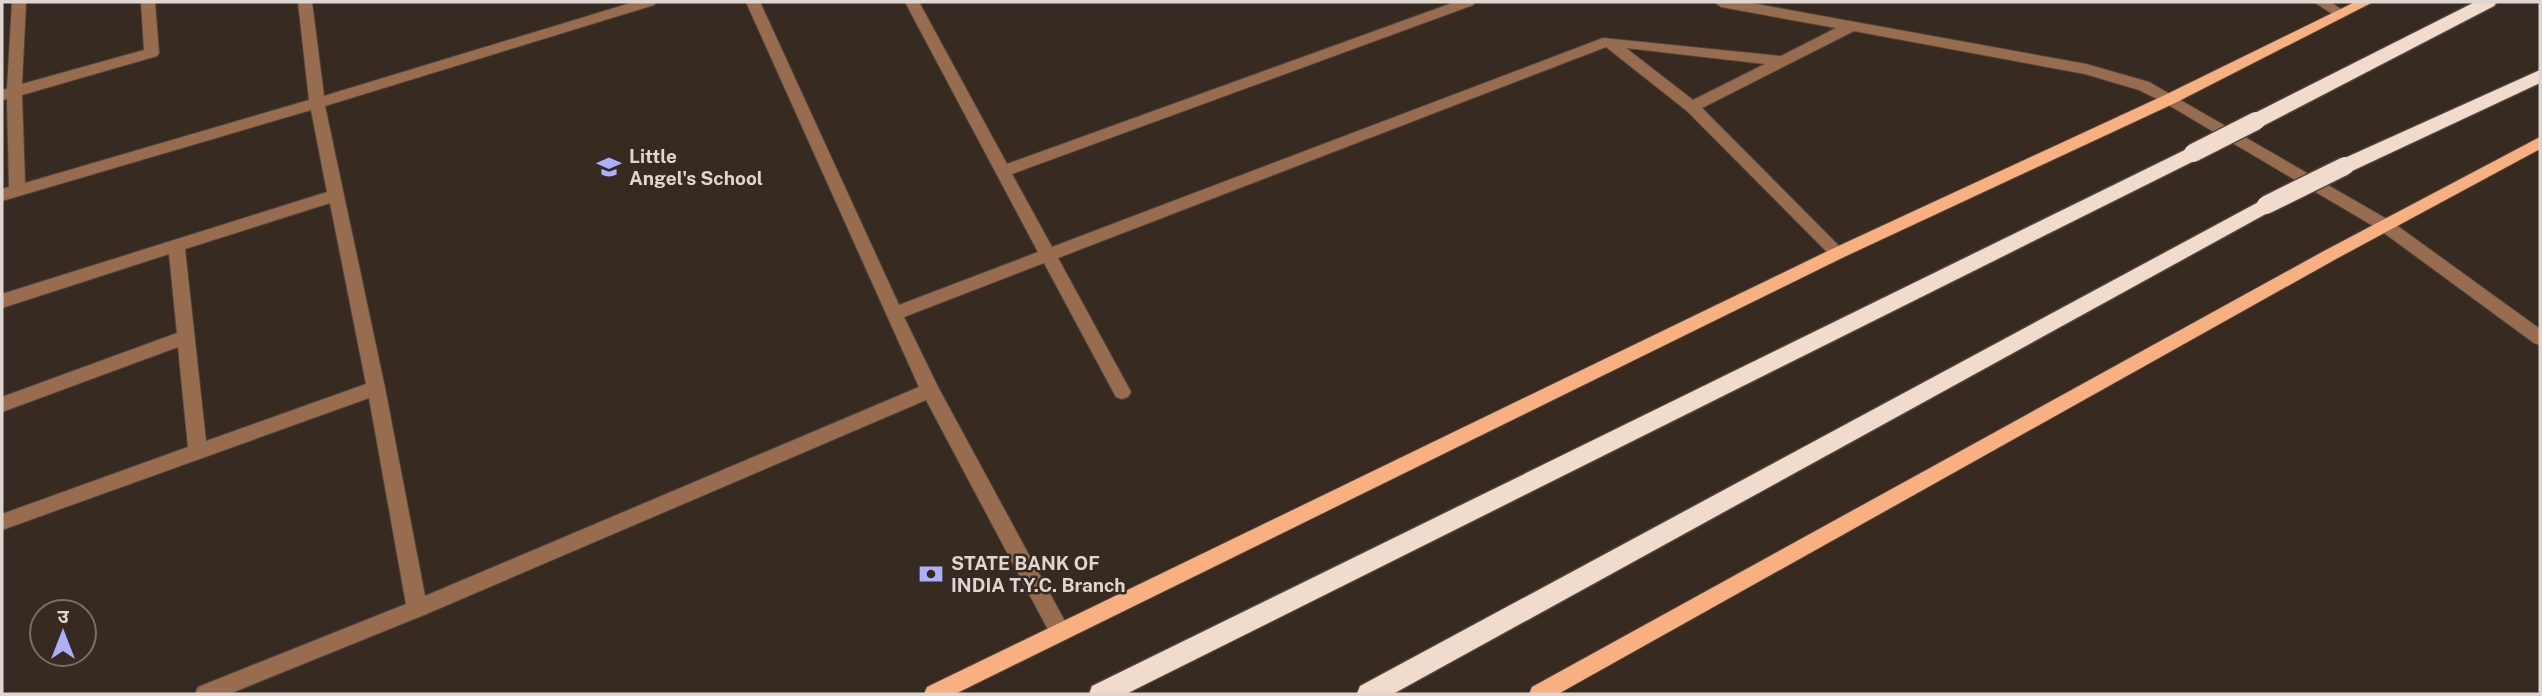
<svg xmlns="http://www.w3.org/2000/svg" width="2542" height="696" font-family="'Public Sans','Noto Sans Devanagari',sans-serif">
  <rect width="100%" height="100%" fill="#372a21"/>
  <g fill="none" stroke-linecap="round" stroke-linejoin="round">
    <g stroke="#52463d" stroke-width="2">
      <path id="minor" d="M12,2H26L22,84L144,50L141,2H155L159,53L157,56L22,95L25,183L309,100L298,2H312L324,96L634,2H656L654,5L325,106L385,388L425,596L919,387L746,2H760L899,305L1038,252L905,2H919L1007,164L1455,2H1475L1473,5L1012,174L1052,247L1603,38L1781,56L1836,28L1721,7L1714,2H1745L2086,64L2149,82L2392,222L2540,329V345L2534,343L2380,230L2165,103L2139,90L2085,74L1854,31L1702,108L1846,253L1838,259L1832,257L1687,111L1606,47L1058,258L1131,392L1128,397L1122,399L1116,397L1044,263L904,317L938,387L1067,625L1070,632L1067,639L1060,641L1053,639L926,400L424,615L229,694H195L198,687L406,604L369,398L2,530V514L188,447L178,347L2,412V397L177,333L169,254L2,308V294L327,192L311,110L2,201V189L9,187L7,99L2,100V90L7,89ZM1626,48L1765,64L1693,100ZM330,203L366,384L206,441L185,249Z
        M2314,2H2331L2347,14L2340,19Z"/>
    </g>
    <g stroke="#52463d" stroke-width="2">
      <path id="major" d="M2355,2H2373L2175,103L1844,257L955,694H924L927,687L1832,249L2165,95Z
        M2540,137V149L2336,259L1558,694H1529L1532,687L2324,251Z"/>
    </g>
    <g stroke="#52463d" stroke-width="3">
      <path id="highway" d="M2475,2H2497L2494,6L2263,126H2249L2247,121L2249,116Z
        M2540,70V83L2352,171H2338L2336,166L2338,161Z
        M2193,146L2200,148L2202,153L2200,158L1126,694H1089L1092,686Z
        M2266,198L2273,200L2276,205L2273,210L1393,694H1357L1360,686Z"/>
    </g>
    <use href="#minor" fill="#986c4f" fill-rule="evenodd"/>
    <use href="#major" fill="#f8b080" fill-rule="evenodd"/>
    <use href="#highway" fill="#f1dbcd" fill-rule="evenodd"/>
    <g stroke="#52463d" stroke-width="21" stroke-linecap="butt">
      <path id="highway-bridge" d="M2193,153L2256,121
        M2266,205L2345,166"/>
    </g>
    <use href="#highway-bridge" stroke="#f1dbcd" stroke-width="18"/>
  </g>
  <defs>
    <g id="school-bare" transform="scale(1.89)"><path d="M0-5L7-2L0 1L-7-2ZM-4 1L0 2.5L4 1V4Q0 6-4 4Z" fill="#aab0fb" stroke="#372a21" stroke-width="2.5" paint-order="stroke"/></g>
    <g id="bank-bare" transform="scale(1.89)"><path d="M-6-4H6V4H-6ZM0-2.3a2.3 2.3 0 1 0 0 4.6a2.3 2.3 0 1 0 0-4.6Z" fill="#aab0fb" stroke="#372a21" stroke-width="2.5" paint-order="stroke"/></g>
  </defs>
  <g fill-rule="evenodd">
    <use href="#school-bare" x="609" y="167"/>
    <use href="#bank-bare" x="931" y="574"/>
  </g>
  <g text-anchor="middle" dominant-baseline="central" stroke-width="5" stroke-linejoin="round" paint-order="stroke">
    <g font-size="19" font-weight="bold" fill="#dfd6d1" stroke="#372a21" text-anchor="start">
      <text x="629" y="156">Little<tspan x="629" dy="22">Angel's School</tspan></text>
      <text x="951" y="563">STATE BANK OF<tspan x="951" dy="22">INDIA T.Y.C. Branch</tspan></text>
    </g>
  </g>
  <rect width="2542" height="696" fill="none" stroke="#dfd6d1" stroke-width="7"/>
  <g transform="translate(63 633)"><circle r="33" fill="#372a21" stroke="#7a6f67" stroke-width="2"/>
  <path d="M0-5L12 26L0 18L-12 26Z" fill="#aab0fb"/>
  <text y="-10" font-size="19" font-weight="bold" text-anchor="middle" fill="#dfd6d1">उ</text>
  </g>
</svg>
